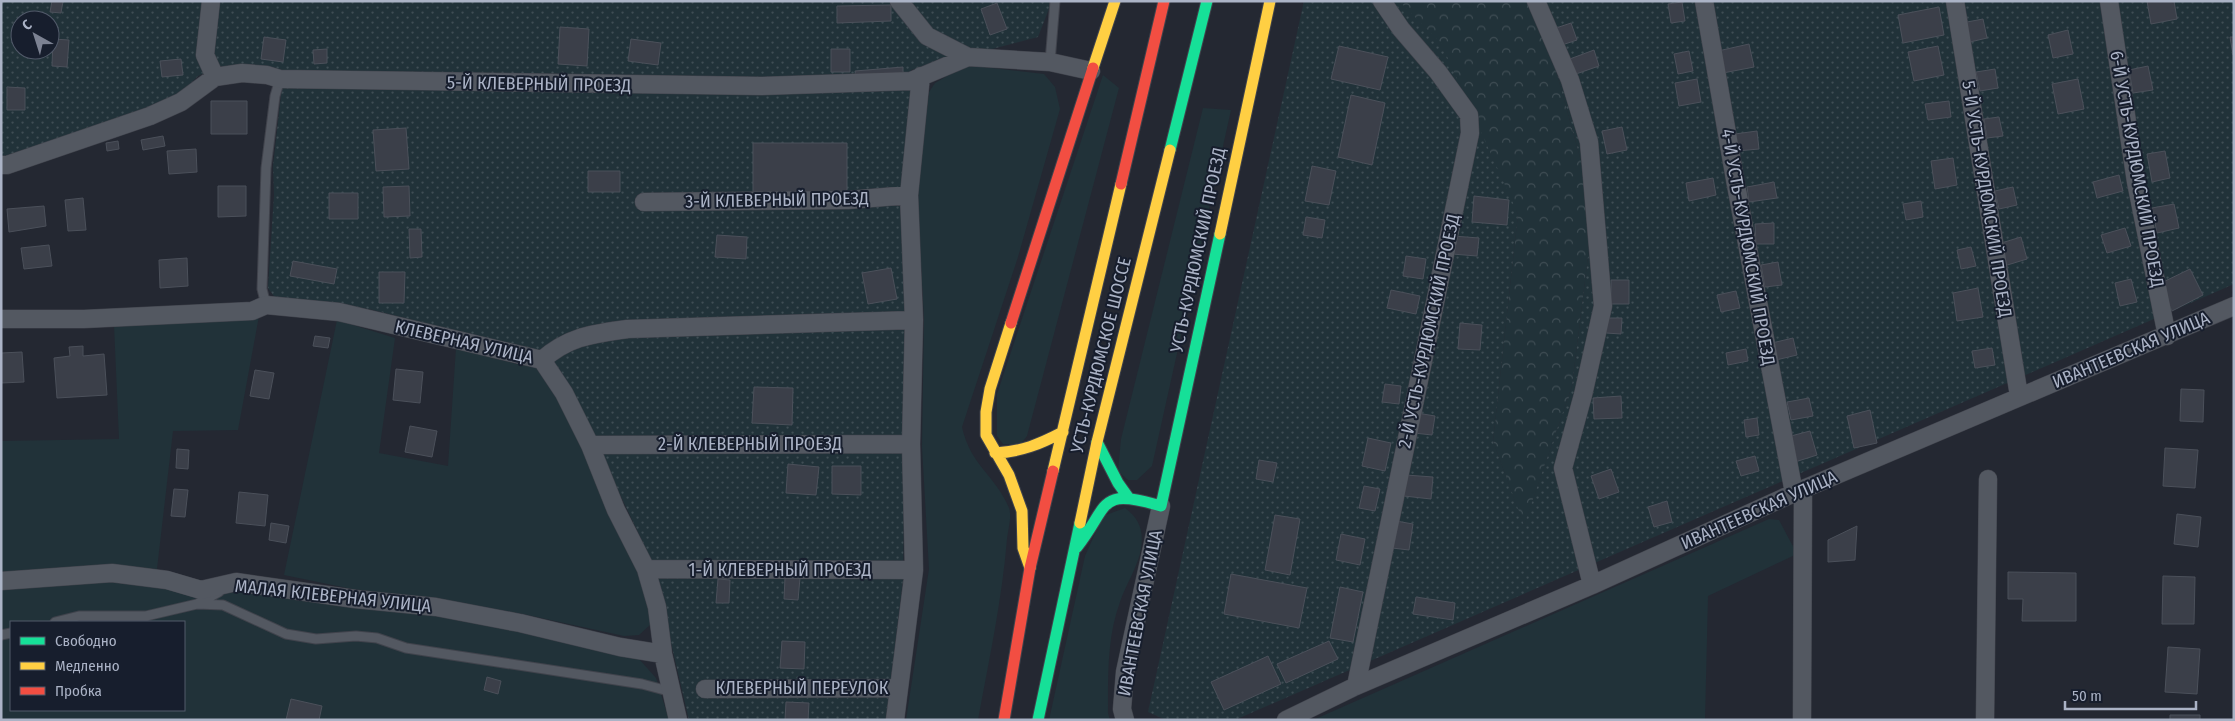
<svg xmlns="http://www.w3.org/2000/svg" width="2235" height="721" font-family="'Fira Sans Condensed',sans-serif">
  <defs>
    <pattern id="forest-crowns" width="20" height="18" patternUnits="userSpaceOnUse" patternTransform="scale(1.25)"><rect width="20" height="18" fill="#213239"/><path d="M2 6a3 3 0 1 1 6 0M12 15a3 3 0 1 1 6 0" fill="none" stroke="#3f4d54"/></pattern>
    <pattern id="garden-dots" width="8" height="8" patternUnits="userSpaceOnUse" patternTransform="scale(1.25)"><rect width="8" height="8" fill="#213239"/><path d="M2 2h.1M6 6h.1" fill="none" stroke="#3f4d54" stroke-width="1.8" stroke-linecap="round"/></pattern>
  </defs>
  <rect width="100%" height="100%" fill="#242832"/>
  <path fill="#213239" fill-rule="evenodd" d="M966,65L1044,74L1055,87L1060,109L1018,257L962,427C970,465 996,476 1009,508C1012,516 1008,530 1007,539C1002,600 989,660 978,720H906L929,569L922,447L924,318L917,194L929,92L935,83Z
    M1103,75L1119,88L1027,436L1020,445L1003,444L997,436V394Z
    M1203,108L1231,110L1152,466L1137,480H1128L1118,471L1121,439Z
    M490,206L582,446L637,568L651,609V624L639,635L624,636L523,614L430,598L352,589L284,575L337,320L395,338L379,453L448,466L456,348L524,366L513,331Z
    M259,316L238,430L173,431L157,569L111,566L1,572V441L119,439L114,325Z
    M1125,508C1139,518 1144,531 1141,548C1139,565 1125,586 1120,602C1107,637 1108,676 1108,713L1110,720H1049L1085,556L1103,516Z
    M1769,519L1779,520L1797,554L1708,596L1705,720H1313Z
    M114,581L170,588L198,596L237,592L354,604L522,629L639,659L656,678L669,720H1V587ZM11,622H184V710H11Z"/>
  <path fill="url(#forest-crowns)" d="M1399,1H1529L1552,56L1594,208L1572,386L1524,526L1493,441L1518,214Z"/>
  <path fill="url(#garden-dots)" fill-rule="evenodd" d="M1,1H1052L1038,37L911,70L903,580L886,720H689L652,562L599,450L547,354L369,309L276,299L268,288L274,195L273,166L281,95V71L268,67L218,66L198,76L179,95L125,118L1,157ZM20,20H50V50H20Z
    M1304,1H1399L1441,43L1518,214L1493,441L1524,525L1572,386L1594,208L1552,56L1529,1H2234V284L1235,720H1166L1148,712Z"/>
  <path fill="#3b3f49" stroke="#4b505a" d="M52,1H63L61,13L50,12Z
    M2147,1H2174L2177,19L2151,24Z
    M1682,2L1685,21L1671,23L1668,4Z
    M997,3L1007,29L990,35L981,9Z
    M891,5V21L837,23V6Z
    M1939,7L1944,35L1903,43L1898,15Z
    M1983,19L1987,38L1970,42L1967,22Z
    M1571,23L1577,40L1562,45L1556,28Z
    M560,27L589,29L587,66L558,64Z
    M2068,30L2073,54L2053,58L2048,35Z
    M264,37L286,40L283,62L261,59Z
    M2230,37H2234V54L2233,55Z
    M53,39L69,40L67,67L52,66Z
    M631,39L661,43L658,65L628,61Z
    M1749,44L1754,67L1723,73L1718,51Z
    M1339,46L1388,57L1380,90L1331,79Z
    M1938,46L1944,75L1914,81L1908,52Z
    M327,49V63L314,64L313,50Z
    M831,49H850V72H831Z
    M1594,50L1599,66L1573,75L1567,60Z
    M1689,51L1693,71L1678,74L1674,54Z
    M181,59L183,75L162,77L160,61Z
    M2148,66L2153,90L2133,93L2129,70Z
    M903,67V75L856,79L855,71Z
    M1995,69L1998,88L1980,91L1976,72Z
    M1697,79L1701,102L1679,106L1675,83Z
    M2078,79L2084,109L2058,114L2052,84Z
    M7,87L25,88V110H7Z
    M1351,95L1385,103L1372,165L1338,157Z
    M211,101H247V134H211Z
    M1949,101L1951,117L1928,120L1925,104Z
    M1999,117L2003,136L1987,138L1984,119Z
    M1622,127L1627,150L1607,154L1602,131Z
    M406,128L409,169L376,171L373,130Z
    M1757,131L1759,149L1737,151L1735,134Z
    M163,136L165,146L143,150L141,140Z
    M118,141L119,149L107,151L106,143Z
    M753,143H847V192H753Z
    M196,149L197,172L169,174L167,151Z
    M2165,151L2170,178L2152,182L2147,154Z
    M1953,158L1957,185L1935,189L1931,161Z
    M1312,166L1336,171L1329,205L1305,201Z
    M588,171H620V192H588Z
    M2119,175L2123,191L2097,198L2093,182Z
    M1713,178L1716,195L1689,201L1686,183Z
    M1774,182L1777,198L1749,202L1747,187Z
    M218,186H246V216L218,217Z
    M409,186L410,216L384,217L383,187Z
    M2013,187L2017,205L1999,209L1995,191Z
    M329,193H358V219H329Z
    M1474,196L1509,200L1507,225L1472,222Z
    M83,198L86,230L68,231L65,200Z
    M1921,201L1923,217L1906,220L1903,204Z
    M2174,204L2179,228L2157,233L2152,208Z
    M44,206L46,226L9,232L7,209Z
    M1306,217L1325,220L1322,238L1303,235Z
    M1774,223V244H1756L1755,224Z
    M2125,228L2131,246L2107,253L2101,235Z
    M409,229H421L422,257L410,258Z
    M717,235L747,237L746,259L715,257Z
    M1453,236L1479,238L1477,256L1452,254Z
    M2021,237L2027,259L2004,266L1998,244Z
    M49,245L52,266L24,269L21,248Z
    M1971,247L1976,266L1961,269L1957,250Z
    M1406,256L1426,259L1423,279L1403,276Z
    M187,258L188,286L160,288L159,260Z
    M293,261L337,269L334,284L290,276Z
    M1778,262L1782,285L1765,287L1761,265Z
    M891,268L897,299L868,304L862,273Z
    M2190,269L2203,295L2172,311L2159,284Z
    M379,272H405L404,303H379Z
    M2131,279L2137,302L2120,306L2115,283Z
    M1611,280H1629V304H1611Z
    M1978,288L1983,317L1957,321L1953,293Z
    M1391,290L1420,296L1416,314L1387,308Z
    M1736,291L1740,308L1721,312L1717,295Z
    M1607,318H1622L1621,334L1606,333Z
    M1460,323L1482,325L1480,350L1458,349Z
    M315,336L330,338L328,348L313,346Z
    M1793,338L1797,355L1776,360L1772,343Z
    M83,346V356L104,354L107,395L57,398L54,358L70,356L69,347Z
    M1992,348L1995,365L1975,368L1972,351Z
    M1746,349L1748,361L1728,365L1726,353Z
    M22,352L24,382L1,383V353Z
    M396,369L423,372L420,403L393,400Z
    M255,370L274,373L269,399L250,396Z
    M1385,384L1401,386L1399,404L1382,402Z
    M754,387L793,388L792,425L752,423Z
    M2181,389L2204,390L2203,422L2180,421Z
    M1621,396L1622,418L1594,419L1593,398Z
    M1809,398L1813,416L1791,420L1787,402Z
    M1870,410L1877,443L1854,448L1847,416Z
    M1417,413L1435,416L1432,435L1414,433Z
    M1757,418L1759,435L1746,437L1744,420Z
    M410,426L437,431L432,457L405,452Z
    M1810,431L1817,455L1795,462L1787,437Z
    M1368,438L1391,443L1385,471L1362,466Z
    M2165,448L2198,450L2195,488L2163,486Z
    M177,449L189,450L188,469L176,468Z
    M1755,456L1759,471L1741,476L1736,461Z
    M1259,460L1277,463L1273,482L1256,479Z
    M788,464L819,467L816,495L786,493Z
    M832,466H861V495L832,494Z
    M1611,469L1619,492L1599,499L1591,476Z
    M1406,475L1433,477L1431,499L1404,496Z
    M1364,486L1380,489L1375,511L1359,508Z
    M174,489L188,490L185,517L171,516Z
    M239,492L268,495L265,526L236,523Z
    M1667,501L1672,522L1654,527L1648,507Z
    M2177,514L2201,517L2198,547L2174,544Z
    M1275,515L1300,519L1290,575L1265,570Z
    M1396,521L1413,524L1409,550L1392,548Z
    M271,523L289,526L286,543L269,540Z
    M1857,526L1855,560L1828,562V540Z
    M1341,534L1365,539L1360,565L1336,560Z
    M2008,572L2076,573V621H2022L2023,599H2008Z
    M1231,574L1307,588L1299,628L1224,614Z
    M2163,576L2195,577L2194,624H2162Z
    M785,578H800L798,600L784,599Z
    M718,579L730,580L729,603H716Z
    M1340,587L1363,592L1353,642L1330,638Z
    M1416,597L1455,603L1453,620L1413,614Z
    M782,641L805,642L804,669L780,668Z
    M1329,641L1338,659L1286,683L1277,664Z
    M2168,647L2200,649L2197,694L2165,692Z
    M1268,656L1281,684L1224,710L1211,682Z
    M487,677L501,681L498,694L484,690Z
    M291,699L322,706L319,720H286Z
    M786,702L809,703L808,720H785Z
    M2170,715H2200V720H2170Z"/>
  <g fill="none" stroke-linecap="round" stroke-linejoin="round">
    <g stroke="#40434c" stroke-width="11">
      <path id="lane" d="M1050,62L1055,1
        M266,305L262,289L266,168L275,96L280,79
        M197,604L223,605L286,634L316,639L356,636L377,638L406,648L642,684L672,692
        M55,622L79,616H146L197,604L219,592
        M1,635L11,633"/>
    </g>
    <g stroke="#40434c" stroke-width="19">
      <path id="street" d="M211,1L205,55L215,77
        M899,1L927,36L968,57
        M1536,1L1570,80L1589,142L1603,306L1583,395L1563,468L1592,585
        M1704,1L1736,185L1794,493
        M1955,1L2019,396
        M2109,1L2136,182L2167,336
        M1,165H7L150,116L181,102L215,77L242,73L267,75L280,79L761,86L911,81L968,57L1050,62L1091,71
        M644,202L848,200L909,195
        M1,319H84L252,311L266,305L339,312L542,360L564,393L590,445L616,510L646,569L657,607L663,654L678,720
        M542,360C569,336 593,334 627,329L914,320
        M590,445L911,444
        M646,569L914,570
        M1,581L112,573L167,580L201,590L236,582L355,599L436,607L520,623L620,647L663,654
        M1356,686L1470,133L1469,115L1438,72L1401,29L1382,1
        M705,689L899,688
        M895,720L914,570L911,444L914,320L909,195L921,76
        M1125,720L1122,709L1125,672L1161,506
        M1286,720L1356,686L1592,585L1794,493L2234,306
        M1802,720L1803,489
        M1985,720L1988,479"/>
    </g>
    <g stroke="#40434c" stroke-width="13">
      <path id="fast" d="M1170,150L1207,1
        M1097,442L1118,483L1128,497
        M1077,547C1110,505 1097,487 1161,506L1220,234
        M1038,720L1080,523"/>
    </g>
    <g stroke="#40434c" stroke-width="13">
      <path id="slow" d="M1093,68L1115,1
        M1220,234L1270,1
        M1011,323L990,389L986,412V435L1009,475L1022,511L1023,548L1030,568
        M995,453C1021,452 1040,444 1063,432
        M1053,471L1121,184
        M1080,523L1097,442L1170,150"/>
    </g>
    <g stroke="#40434c" stroke-width="13">
      <path id="jam" d="M1121,184L1164,1
        M1011,323L1093,68
        M1004,720L1030,568L1053,471"/>
    </g>
    <use href="#lane" stroke="#535861" stroke-width="9"/>
    <use href="#street" stroke="#535861" stroke-width="18"/>
    <use href="#fast" stroke="#16e098" stroke-width="11"/>
    <use href="#slow" stroke="#ffcf43" stroke-width="11"/>
    <use href="#jam" stroke="#f24e42" stroke-width="11"/>
  </g>
  <g text-anchor="middle" dominant-baseline="central" stroke-width="4" stroke-linejoin="round" paint-order="stroke">
    <g font-size="18" fill="#abb3c6" stroke="#171e2d">
      <text transform="translate(539 84) rotate(1)">5-Й КЛЕВЕРНЫЙ ПРОЕЗД</text>
      <text transform="translate(2137 169) rotate(80)">6-Й УСТЬ-КУРДЮМСКИЙ ПРОЕЗД</text>
      <text transform="translate(1987 199) rotate(81)">5-Й УСТЬ-КУРДЮМСКИЙ ПРОЕЗД</text>
      <text transform="translate(777 200) rotate(-1)">3-Й КЛЕВЕРНЫЙ ПРОЕЗД</text>
      <text transform="translate(1748 247) rotate(80)">4-Й УСТЬ-КУРДЮМСКИЙ ПРОЕЗД</text>
      <text transform="translate(1198 250) rotate(-78)">УСТЬ-КУРДЮМСКИЙ ПРОЕЗД</text>
      <text transform="translate(1429 331) rotate(-78)">2-Й УСТЬ-КУРДЮМСКИЙ ПРОЕЗД</text>
      <text transform="translate(464 342) rotate(13)">КЛЕВЕРНАЯ УЛИЦА</text>
      <text transform="translate(2131 350) rotate(-23)">ИВАНТЕЕВСКАЯ УЛИЦА</text>
      <text transform="translate(1101 355) rotate(-76)">УСТЬ-КУРДЮМСКОЕ ШОССЕ</text>
      <text x="750" y="444">2-Й КЛЕВЕРНЫЙ ПРОЕЗД</text>
      <text transform="translate(1759 510) rotate(-24)">ИВАНТЕЕВСКАЯ УЛИЦА</text>
      <text x="780" y="570">1-Й КЛЕВЕРНЫЙ ПРОЕЗД</text>
      <text transform="translate(333 596) rotate(6)">МАЛАЯ КЛЕВЕРНАЯ УЛИЦА</text>
      <text transform="translate(1140 613) rotate(-79)">ИВАНТЕЕВСКАЯ УЛИЦА</text>
      <text x="802" y="688">КЛЕВЕРНЫЙ ПЕРЕУЛОК</text>
    </g>
  </g>
  <rect width="2235" height="721" fill="none" stroke="#abb3c6" stroke-width="5"/>
  <rect x="10" y="621" width="175" height="90" fill="#171e2d" stroke="#525a6a"/>
  <rect x="20" y="637" width="25" height="8" fill="#16e098" stroke="#525a6a"/>
  <text x="55" y="646" font-size="15" fill="#abb3c6">Свободно</text>
  <rect x="20" y="662" width="25" height="8" fill="#ffcf43" stroke="#525a6a"/>
  <text x="55" y="671" font-size="15" fill="#abb3c6">Медленно</text>
  <rect x="20" y="687" width="25" height="8" fill="#f24e42" stroke="#525a6a"/>
  <text x="55" y="696" font-size="15" fill="#abb3c6">Пробка</text>
  <g transform="translate(35 35) rotate(321)"><circle r="24" fill="#171e2d" stroke="#525a6a"/>
  <path d="M0-4L9 19L0 12L-9 19Z" fill="#7c8292"/>
  <text y="-8" font-size="14" font-weight="bold" text-anchor="middle" fill="#abb3c6">С</text>
  </g>
  <path d="M2065 701v8h131v-8" fill="none" stroke="#abb3c6" stroke-width="2.5"/>
  <text x="2072" y="701" font-size="15" fill="#abb3c6" stroke="#171e2d" stroke-width="4" paint-order="stroke">50 m</text>
</svg>
